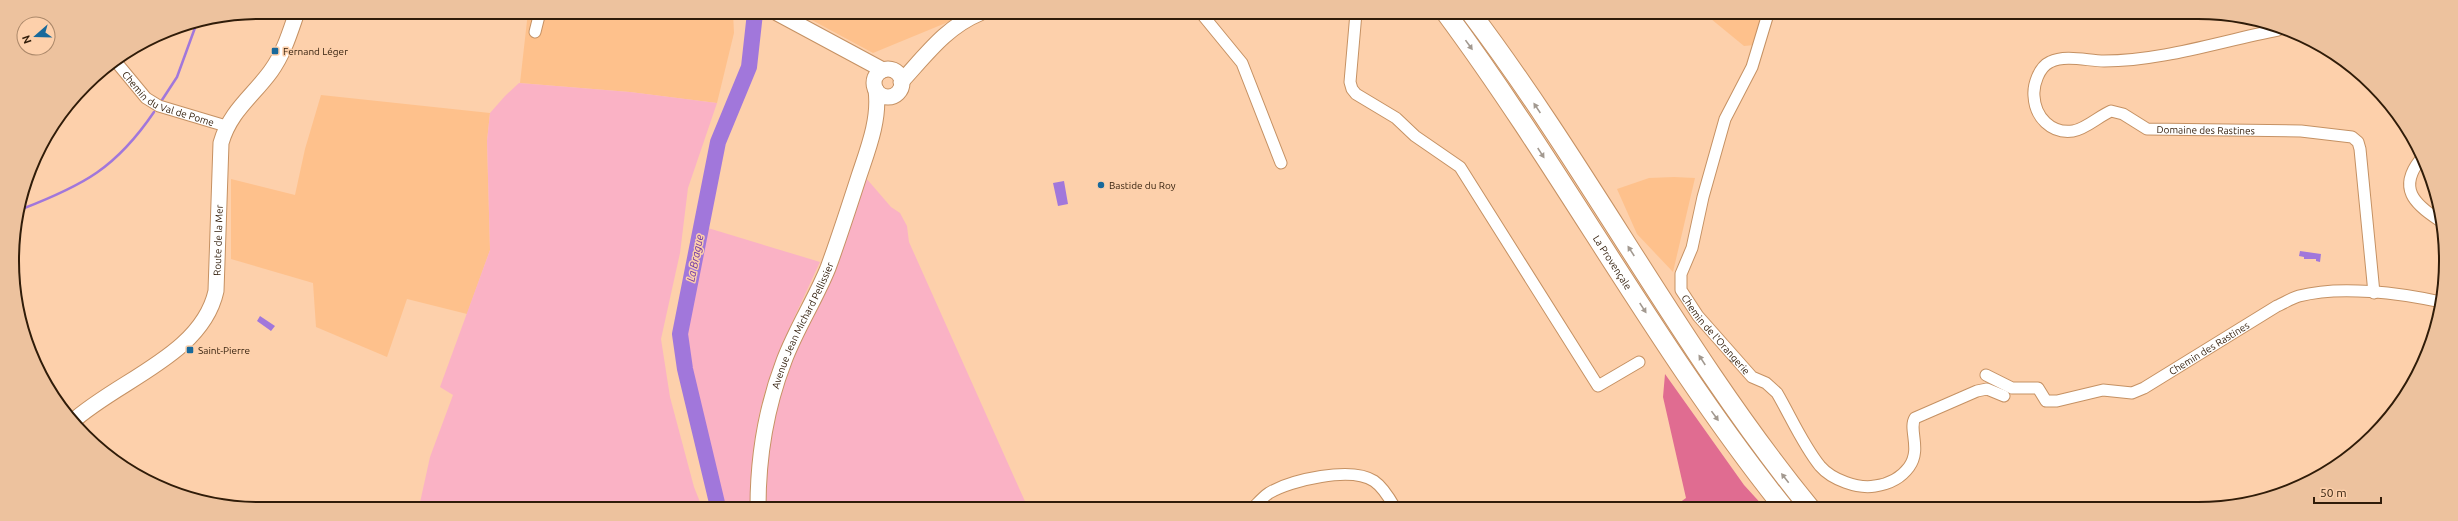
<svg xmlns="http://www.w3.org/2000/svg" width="2458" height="521" font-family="Ubuntu,sans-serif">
  <rect width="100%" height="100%" fill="#fdd0ab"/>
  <path fill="#fec18c" d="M528,12L733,13L734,33L717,103L630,92L520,83Z
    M809,13H970L873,53L808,18Z
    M1705,14H1761L1755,45L1744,46Z
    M321,95L490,113L487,141L490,250L467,314L407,299L387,357L316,327L313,283L231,259V179L295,195L305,149Z
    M1674,177L1695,178L1673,272L1637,234L1617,189L1649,178Z"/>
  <path fill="#fab2c5" d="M519,83L630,92L717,103L688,188L680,253L661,339L670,397L694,487L702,507H419L430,457L453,395L440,387L490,250L487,141L490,113L505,96Z
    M866,178L891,207L900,213L907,226L909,242L1028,508L764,507L765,471L776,406L790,364Z
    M708,228L820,262C800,306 778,349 764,395C754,430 750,471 750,507H723L685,338L688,312Z"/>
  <path fill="#e06c91" d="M1665,374L1744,485L1765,508H1655L1649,501L1679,503L1686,498L1663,397Z"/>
  <path fill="#a177db" d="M1064,181L1068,204L1058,206L1053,183Z
    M2300,251L2321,254L2320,262L2316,261V259H2304V257L2299,256Z
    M260,316L275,326L271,331L257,321Z"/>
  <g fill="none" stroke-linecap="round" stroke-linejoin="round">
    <path stroke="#a177db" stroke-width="2.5" d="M162,100L177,77L196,25
      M22,209C84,185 116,168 154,112"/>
    <path stroke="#a177db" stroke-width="16" d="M718,507L685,369L680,334L718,142L749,67L755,13"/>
    <g stroke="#c59163" stroke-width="13">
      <g id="street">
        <path d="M1201,13L1242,63L1281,163"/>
        <path d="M1356,13L1350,82L1352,89L1356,94L1396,118L1415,136L1460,167L1598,386L1639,362"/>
        <path id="s1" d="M1768,14L1752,67L1725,119L1703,197L1692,248L1681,274V290L1698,316L1752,377L1766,383L1777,393C1791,417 1803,445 1820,466C1832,480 1858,489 1875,486C1889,484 1901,478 1909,467C1922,449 1908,429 1915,418L1977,391L1987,389L2004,396"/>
        <path id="s2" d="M2278,30C2221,41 2162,61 2104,61C2088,61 2066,54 2050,62C2039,67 2033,85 2034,96C2035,117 2051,134 2073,131C2086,129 2099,116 2111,111L2123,114L2147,129L2301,131L2352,137L2358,142L2360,149L2374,293"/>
        <path d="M535,32L540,12"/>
        <path id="s3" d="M117,63L146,98L159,106L226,126"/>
        <path d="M2420,160C2398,188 2414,204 2439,220"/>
        <path id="s4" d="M1986,375L2012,388H2038L2046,401H2057L2103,390L2132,393L2144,388L2277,306C2284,303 2292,298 2299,296C2340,285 2400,293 2441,302"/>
        <path d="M1253,508C1258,503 1263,497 1269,493C1291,480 1351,466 1374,481C1383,487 1390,499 1395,508"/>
      </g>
    </g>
    <g stroke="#c59163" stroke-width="17">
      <g id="secondary">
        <path d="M777,13L883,70"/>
        <circle cx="888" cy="83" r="14"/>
        <path d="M901,82C926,55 946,27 980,13"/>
        <path id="s5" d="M72,422C118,380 202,355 216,291L221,143C230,111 253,96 271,71C284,53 290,32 297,12"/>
        <path id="s6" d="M758,507C758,458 766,408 784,361C796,329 815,300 828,268C839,238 849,207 859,176C868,149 880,119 876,90"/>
      </g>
    </g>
    <g stroke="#c59163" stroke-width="21">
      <g id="highway">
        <path id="s7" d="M1446,13C1565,174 1659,352 1784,508"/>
        <path d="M1471,13C1592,173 1683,353 1810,508"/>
      </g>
    </g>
    <use href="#street" stroke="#fff" stroke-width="11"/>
    <use href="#secondary" stroke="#fff" stroke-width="15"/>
    <use href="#highway" stroke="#fff" stroke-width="19"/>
  </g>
  <defs><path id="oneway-solid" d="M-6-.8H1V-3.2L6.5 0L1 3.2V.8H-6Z"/></defs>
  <g fill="#a29990">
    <use href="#oneway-solid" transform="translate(1469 45) rotate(54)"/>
    <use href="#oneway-solid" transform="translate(1537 108) rotate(-124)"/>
    <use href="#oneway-solid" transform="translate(1541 153) rotate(57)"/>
    <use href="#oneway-solid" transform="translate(1631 251) rotate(-123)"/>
    <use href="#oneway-solid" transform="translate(1643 308) rotate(57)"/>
    <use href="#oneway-solid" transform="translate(1702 360) rotate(-123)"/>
    <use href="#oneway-solid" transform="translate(1715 416) rotate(54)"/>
    <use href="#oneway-solid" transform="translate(1785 478) rotate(-128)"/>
  </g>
  <g fill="#18699b" stroke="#fdd0ab" stroke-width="1.5">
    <rect x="271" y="47" width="8" height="8" rx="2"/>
    <circle cx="1101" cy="185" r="4"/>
    <rect x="186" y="346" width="8" height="8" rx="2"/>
  </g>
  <g text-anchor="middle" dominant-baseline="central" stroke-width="3" stroke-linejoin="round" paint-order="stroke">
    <g font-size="10" fill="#301c09" stroke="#fdd0ab" text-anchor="start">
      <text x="283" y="51">Fernand Léger</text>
      <text x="1109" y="185">Bastide du Roy</text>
      <text x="198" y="350">Saint-Pierre</text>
    </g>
    <g font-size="10" fill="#301c09" stroke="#fdd0ab">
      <text stroke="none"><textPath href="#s3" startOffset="65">Chemin du Val de Pome</textPath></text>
      <text stroke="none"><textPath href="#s2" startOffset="473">Domaine des Rastines</textPath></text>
      <text stroke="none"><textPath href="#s5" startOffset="250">Route de la Mer</textPath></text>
      <text stroke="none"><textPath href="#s7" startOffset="300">La Provençale</textPath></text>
      <text stroke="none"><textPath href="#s6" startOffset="189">Avenue Jean Michard Pellissier</textPath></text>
      <text stroke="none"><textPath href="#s1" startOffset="348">Chemin de l'Orangerie</textPath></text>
      <text stroke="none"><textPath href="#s4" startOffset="247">Chemin des Rastines</textPath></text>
    </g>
    <g font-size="11" font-style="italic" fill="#6931a6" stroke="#fdd0ab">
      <text transform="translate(695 258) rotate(-79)">La Brague</text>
    </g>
  </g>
  <path d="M0 0H2458V521H0ZM260 19H2198A241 241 0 0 1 2439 260V261A241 241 0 0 1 2198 502H260A241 241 0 0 1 19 261V260A241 241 0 0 1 260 19Z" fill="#edc29e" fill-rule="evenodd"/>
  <path fill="none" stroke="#301c09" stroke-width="2" d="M260 19H2198A241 241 0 0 1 2439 260V261A241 241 0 0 1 2198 502H260A241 241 0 0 1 19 261V260A241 241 0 0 1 260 19Z"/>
  <g transform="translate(36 36) rotate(250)"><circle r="19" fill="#fdd0ab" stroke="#ab886a"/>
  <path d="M0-3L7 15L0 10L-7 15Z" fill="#18699b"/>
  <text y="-6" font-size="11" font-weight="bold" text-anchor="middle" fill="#301c09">N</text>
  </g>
  <path d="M2314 497v6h67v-6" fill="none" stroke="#301c09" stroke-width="2"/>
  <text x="2320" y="497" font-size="12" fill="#301c09" stroke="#fdd0ab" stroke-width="3" paint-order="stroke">50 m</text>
</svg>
